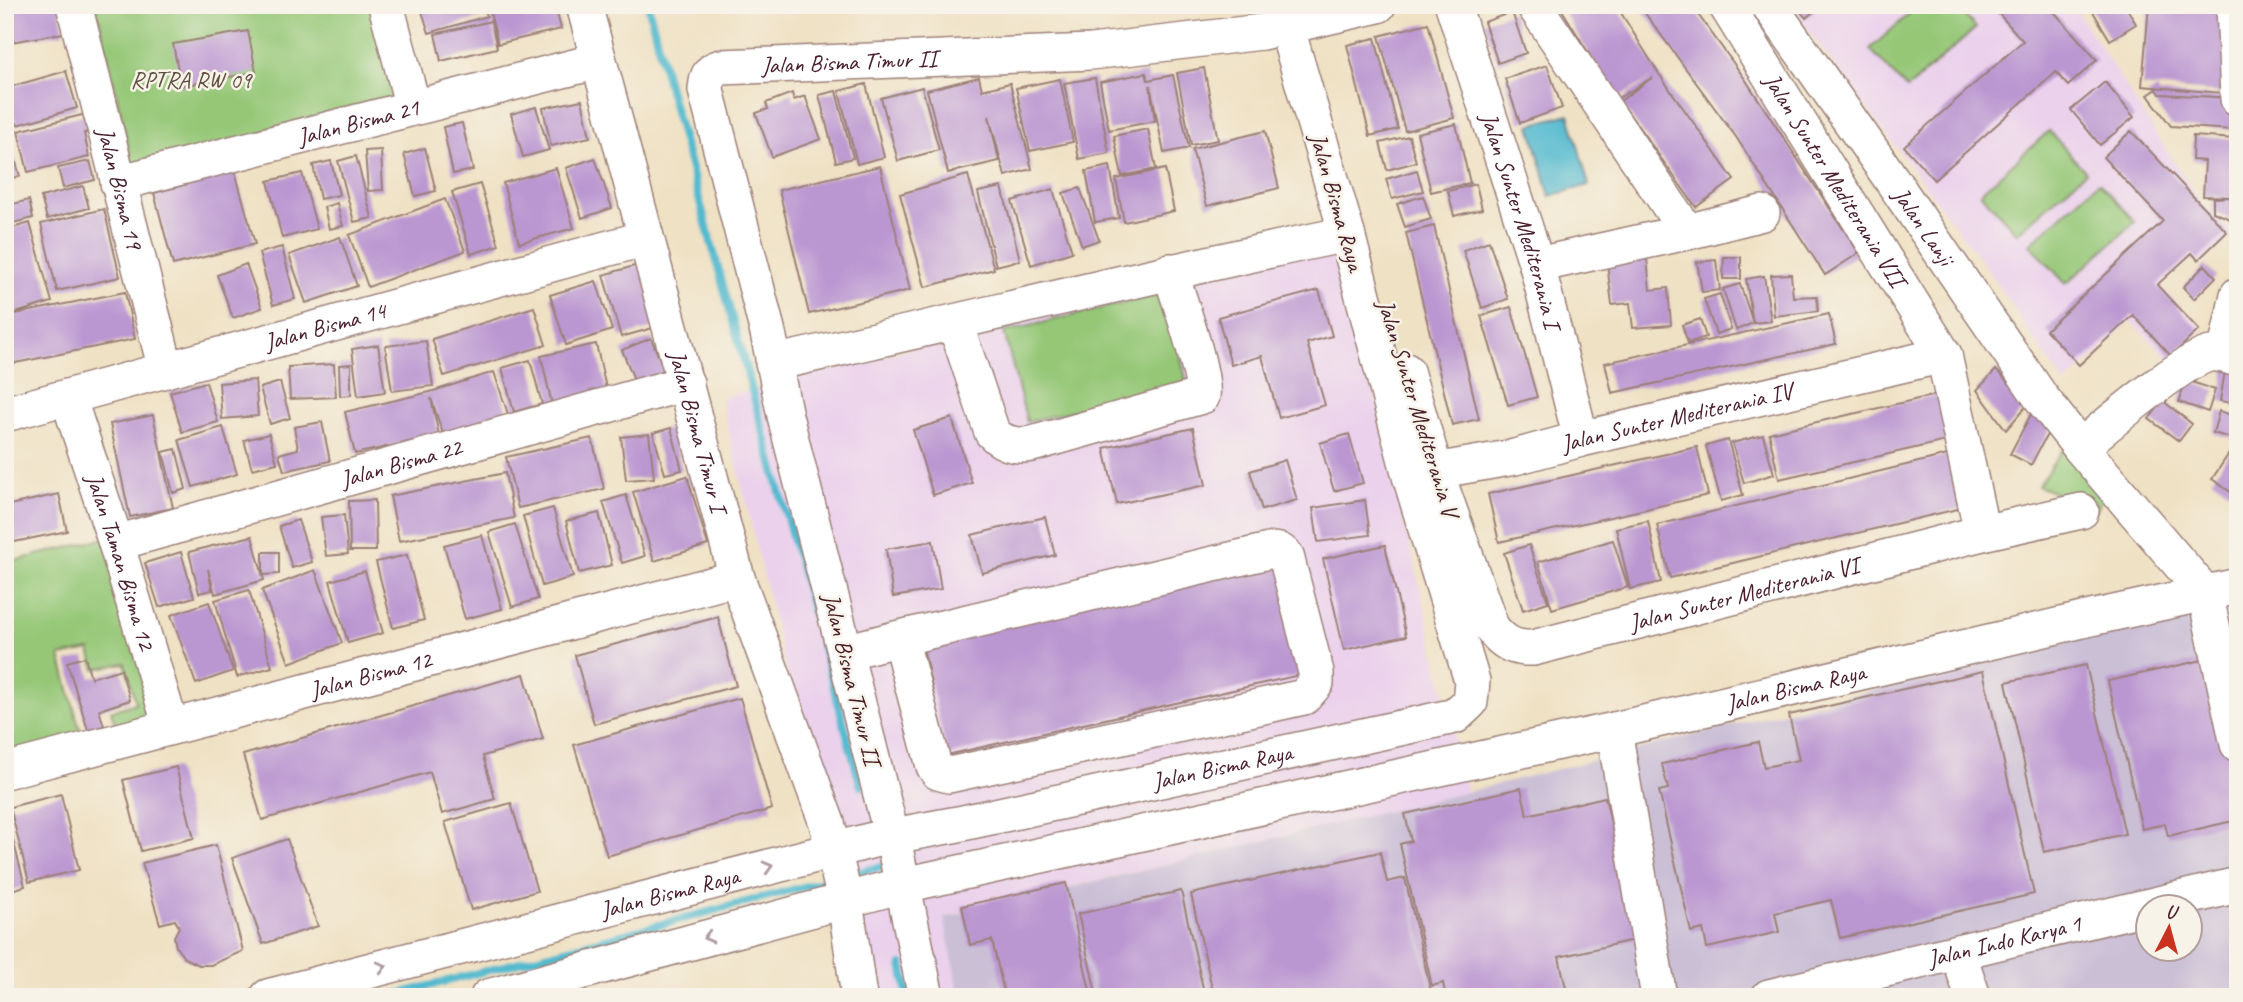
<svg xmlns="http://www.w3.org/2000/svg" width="2243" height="1002" font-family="Caveat,sans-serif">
  <rect width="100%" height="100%" fill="#f7f3e8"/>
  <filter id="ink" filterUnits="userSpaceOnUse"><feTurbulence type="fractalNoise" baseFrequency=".0143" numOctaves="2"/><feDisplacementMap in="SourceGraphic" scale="14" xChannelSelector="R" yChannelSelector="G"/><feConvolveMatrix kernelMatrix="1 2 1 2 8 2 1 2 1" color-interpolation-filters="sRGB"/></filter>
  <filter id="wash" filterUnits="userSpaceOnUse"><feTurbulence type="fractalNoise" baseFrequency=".00686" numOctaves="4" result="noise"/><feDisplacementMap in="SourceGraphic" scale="28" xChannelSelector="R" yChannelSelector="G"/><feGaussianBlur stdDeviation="1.57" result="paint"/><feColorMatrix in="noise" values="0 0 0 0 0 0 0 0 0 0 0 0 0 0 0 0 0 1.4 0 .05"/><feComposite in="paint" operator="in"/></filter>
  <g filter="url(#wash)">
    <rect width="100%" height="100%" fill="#efe1c4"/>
    <path fill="#ebd1ec" d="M1789,5H2073L2200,202L2235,234L2200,264L2191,259L2160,286L2203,329L2170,359L2130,321L2078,373L2064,383L1978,256Z
      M1339,238L1467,792L945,917L960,997H859L826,838L721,398Z"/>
    <path fill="#cbbfd6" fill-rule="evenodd" d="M2238,598V997H960L944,918L1467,792ZM2148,908H2190V950H2148Z"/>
    <path fill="#95c777" stroke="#707351" stroke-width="2" d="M96,5H376L404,99L134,172Z
      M1919,5H1955L1976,28L1907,89L1870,49Z
      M2049,131L2086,172L2017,233L1980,193Z
      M2099,182L2135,222L2066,284L2030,244Z
      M1165,293L1187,383L1027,422L1004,332Z
      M2063,449L2108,487L2096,510L2038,486Z
      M110,537L164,721L119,735L111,711L136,703L125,663L95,669L90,650L60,656L84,745L5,767V563Z"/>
    <path fill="#52bacf" stroke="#4e6c7d" stroke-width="2" d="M1569,114L1589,185L1550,196L1530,125Z"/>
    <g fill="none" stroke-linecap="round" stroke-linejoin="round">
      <path stroke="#52bacf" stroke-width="8" d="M648,5L670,93L861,786
        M849,875L883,866
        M902,965L908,997
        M387,997L833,879"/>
    </g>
    <g id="blocks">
      <path fill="#bb97d1" d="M5,5H59L64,33L5,43Z
        M420,5H483L487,16L429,33Z
        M488,5H555L561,29L498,44Z
        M1559,5H1616L1659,74L1734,180L1696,207L1620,101L1653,77L1617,99Z
        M1639,5H1691L1745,79L1859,253L1825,275L1736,137Z
        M1795,5H1821L1806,18Z
        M1991,5H2048L2097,60L2068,86L2056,72L1934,180L1904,146L2023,41Z
        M2089,5H2125L2136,24L2110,40Z
        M2149,5H2174L2228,11L2222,93L2142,86Z
        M1512,12L1526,53L1498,63L1484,22Z
        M491,21L497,48L441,61L435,34Z
        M1428,23L1454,118L1405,131L1379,36Z
        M248,31L256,72L181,86L173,44Z
        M1375,38L1398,129L1370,136L1347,45Z
        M1547,65L1562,108L1520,123L1505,79Z
        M1204,68L1218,140L1191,145L1177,73Z
        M66,71L77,108L17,125L6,88Z
        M1146,73L1148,80L1173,75L1189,148L1164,153L1150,85L1155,121L1109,130L1100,82Z
        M979,77L982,90L1010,83L1032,169L1005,176L989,116L999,161L948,173L927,90Z
        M1095,78L1109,153L1079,159L1064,83Z
        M1060,79L1073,142L1030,151L1016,88Z
        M2105,82L2134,117L2100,145L2071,110Z
        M866,84L884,157L857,164L839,91Z
        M922,87L939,150L898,161L881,98Z
        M2157,89L2160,94L2235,98L2233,130L2171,126L2148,95Z
        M836,91L853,158L836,162L819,95Z
        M792,93L794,100L805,96L821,139L772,157L756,113L768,109L766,103Z
        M582,100L590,137L551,146L543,108Z
        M536,107L549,150L523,157L511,114Z
        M90,113L94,131L84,133L89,157L28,172L18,131Z
        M462,123L473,170L453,174L443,127Z
        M1456,124L1470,183L1431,192L1417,133Z
        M5,126L20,176L5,180Z
        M1148,129L1156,169L1122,176L1114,136Z
        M1265,131L1279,188L1207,206L1192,149Z
        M2131,131L2227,232L2198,260L2192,253L2157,285L2199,330L2171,356L2133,315L2079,365L2046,330L2163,221L2103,157Z
        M1409,136L1416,162L1387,170L1380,143Z
        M2193,136L2235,139L2233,163L2238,164V222L2213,212V198L2232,197L2203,196L2205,161L2192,160Z
        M425,148L436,191L415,196L404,154Z
        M381,150L383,190L368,191L365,151Z
        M356,156L372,218L354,222L338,161Z
        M595,158L612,208L582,218L566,168Z
        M90,161L95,180L63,188L58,168Z
        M331,161L339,195L320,199L313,165Z
        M880,166L910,290L809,314L779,190Z
        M1110,166L1119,218L1095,222L1086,171Z
        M556,168L574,228L519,243L503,183Z
        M1165,169L1174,211L1124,222L1116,179Z
        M1417,170L1423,191L1392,199L1386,179Z
        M235,171L255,244L173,265L154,193Z
        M302,173L317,229L282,238L268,181Z
        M968,175L994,269L925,287L900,194Z
        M480,184L499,245L471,254L452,192Z
        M1476,184L1482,209L1454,216L1448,191Z
        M83,186L89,208L47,219L41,197Z
        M1002,187L1020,260L996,266L978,192Z
        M1080,188L1099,240L1082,246L1063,193Z
        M1053,189L1072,252L1031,265L1012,201Z
        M1423,196L1431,219L1405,227L1397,204Z
        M445,199L465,251L368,287L349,235Z
        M29,200L33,218L5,225V206Z
        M337,203L343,226L329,229L324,207Z
        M104,209L120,277L57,291L41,224Z
        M30,223L52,302L5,316V230Z
        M1434,226L1479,419L1452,425L1406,233Z
        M340,237L357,286L306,303L289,255Z
        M1489,241L1508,299L1482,308L1463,250Z
        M282,247L295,299L273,305L259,253Z
        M1724,257H1741V279H1723Z
        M1647,258L1650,290L1668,288L1671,325L1633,328L1630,303L1612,305L1607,263Z
        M1716,260L1720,290L1702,292L1697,262Z
        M648,262L667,324L621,337L603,275Z
        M246,264L262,308L233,318L217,275Z
        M2205,265L2216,277L2194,299L2183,287Z
        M1791,274L1793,297L1817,296L1818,311L1774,316L1771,275Z
        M1764,276L1771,321L1753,323L1736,330L1723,289L1740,284L1753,323L1746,279Z
        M596,281L612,330L566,345L550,295Z
        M1319,290L1332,336L1307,343L1325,405L1279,418L1262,356L1231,365L1218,317Z
        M125,292L135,339L10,364L5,341V316Z
        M1720,294L1731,329L1716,334L1704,299Z
        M534,307L546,345L444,376L432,339Z
        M1511,307L1537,397L1508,405L1481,316Z
        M1829,314L1836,344L1612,393L1605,363Z
        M1700,319L1706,337L1688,343L1682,325Z
        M651,338L666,374L637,387L622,350Z
        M426,341L433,386L392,391L385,346Z
        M596,344L608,397L553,409L541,356Z
        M378,345L385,392L358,396L352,349Z
        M530,360L542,404L514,412L502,368Z
        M334,364L336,397L290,399L288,367Z
        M351,364V395L340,396L339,365Z
        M2226,365L2238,367V404L2220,401Z
        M1996,370L2029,403L2006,430L1977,390Z
        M494,372L510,420L445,440L431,398L439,435L355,454L345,412L430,392Z
        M255,380L258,416L222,419L219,383Z
        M2186,380L2215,390L2208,412L2179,402Z
        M206,382L218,422L182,432L170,392Z
        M280,382L290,418L270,424L260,388Z
        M1949,392L1959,438L1779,479L1769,433Z
        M2163,401L2192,424L2179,441L2149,419Z
        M2219,411L2238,417V440L2213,433Z
        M2031,414L2052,425L2031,465L2010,454Z
        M153,415L173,508L130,517L110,424Z
        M952,418L972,483L933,495L913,430Z
        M322,422L330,461L284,471L279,454L298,449L294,427Z
        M223,427L237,474L193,487L179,440Z
        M671,428L682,470L665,474L653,433Z
        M1193,428L1206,485L1117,504L1104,448Z
        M269,434L277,463L252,469L244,440Z
        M649,434L654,478L626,480L621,437Z
        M1349,434L1363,483L1334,491L1320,443Z
        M1763,435L1774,474L1744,483L1732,443Z
        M592,438L604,489L518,508L506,457Z
        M1728,440L1743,495L1721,501L1706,446Z
        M1697,447L1708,495L1499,542L1488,494Z
        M176,449L186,489L173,493L163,452Z
        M1960,452L1974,505L1670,578L1657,525Z
        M2230,452L2238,457V497L2212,479Z
        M1285,460L1297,500L1262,510L1250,471Z
        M505,473L514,518L399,541L390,496Z
        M687,476L708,545L654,561L633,492Z
        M59,494L67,531L5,544V506Z
        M626,495L645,556L622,563L603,502Z
        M375,500L376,551H350L349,501Z
        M1365,500L1370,535L1318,542L1313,508Z
        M553,508L573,577L542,586L523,516Z
        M599,513L612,565L579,573L566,521Z
        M344,515L348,554L326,556L321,517Z
        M1045,517L1055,555L982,573L972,535Z
        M298,520L312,562L292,568L279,526Z
        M1648,521L1661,582L1630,589L1616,528Z
        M515,524L538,599L512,607L489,532Z
        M482,535L502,609L465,619L444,545Z
        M252,536L264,580L215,594L208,569L212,590L199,593L189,552Z
        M1613,540L1628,587L1552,609L1538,562Z
        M933,541L941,589L893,597L886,549Z
        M1385,545L1406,636L1344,650L1323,559Z
        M1529,545L1548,602L1523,610L1504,553Z
        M181,552L194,597L159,607L145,563Z
        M263,552H279V574L263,575Z
        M407,555L424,620L393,628L376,562Z
        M1281,556L1308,673L947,755L921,638Z
        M315,570L342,643L289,663L262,590Z
        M365,571L383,633L348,643L330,581Z
        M249,590L272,667L237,677L215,600Z
        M209,602L233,671L196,684L171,615Z
        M718,617L736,686L594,724L575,655Z
        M85,657L91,678L121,669L130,700L99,710L104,726L88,730L67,662Z
        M2212,658L2238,773V808L2231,809L2233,821L2168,836L2165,824L2142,829L2108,681Z
        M2086,665L2125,834L2044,852L2006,682Z
        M1983,671L2034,894L1840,938L1831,900L1775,913L1779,932L1707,948L1703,929L1691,932L1659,791L1668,789L1662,764L1758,742L1764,767L1799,760L1789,715Z
        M524,674L543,739L483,756L495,799L442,814L430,772L262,820L243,755Z
        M740,698L772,809L607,856L574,745Z
        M176,767L194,838L141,851L123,780Z
        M1521,788L1527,815L1605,797L1638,939L1559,957L1566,988L1528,997H1446L1443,983L1432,986L1400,844L1411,841L1405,814Z
        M61,794L79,870L29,882L10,807Z
        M511,803L537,891L471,910L445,822Z
        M8,820L25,886L5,892V821Z
        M287,839L318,926L263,944L232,858Z
        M216,845L243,951L211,965H199L184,958L176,947L174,937L179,927L175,920L160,924L142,863Z
        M1380,852L1387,882L1405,878L1432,997H1214L1191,894Z
        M1066,883L1090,991L1064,997H1005L992,940L970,945L962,906Z
        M1181,891L1205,997H1097L1078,914Z"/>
    </g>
  </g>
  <g filter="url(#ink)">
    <use href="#blocks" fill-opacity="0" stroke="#9c8078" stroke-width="2"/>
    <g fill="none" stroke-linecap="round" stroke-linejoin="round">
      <g stroke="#9c8078" stroke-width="38">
        <g id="minor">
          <path id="s1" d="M74,5L166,370"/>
          <path d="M386,5L413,107"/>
          <path id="s2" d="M584,5L737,578L827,823L845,900L859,997"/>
          <path id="s3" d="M1453,5L1537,265L1581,439"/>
          <path d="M1534,5L1687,232"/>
          <path id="s4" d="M1726,5L1944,355L1982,533"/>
          <path id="s5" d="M1769,5L1885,170L2040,396L2080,447L2205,593L2238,744"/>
          <path d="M2234,5L2238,99"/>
          <path id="s6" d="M118,183L598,61"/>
          <path d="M1537,265L1687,232L1762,213"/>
          <path d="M955,323L992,432C1003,444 1016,447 1032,444L1202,396C1207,379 1177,293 1170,271"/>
          <path d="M2225,355L2238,295"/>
          <path d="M773,363C965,321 1155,273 1347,234"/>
          <path id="s7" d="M1406,371L1435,470L1491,627C1503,643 1514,649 1533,648L1982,533L2081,511"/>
          <path id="s8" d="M68,397L116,543L171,727"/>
          <path id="s9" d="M5,414L646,238"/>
          <path d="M2080,447C2104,428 2186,357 2211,354C2220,353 2230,357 2238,359"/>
          <path id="s10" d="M1412,475L1515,457L1581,439L1944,355"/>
          <path id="s11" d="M116,543L686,383"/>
          <path d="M1273,550L1280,551L1286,556L1316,672V683L1304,697L949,775L938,772L934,766L900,638Z"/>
          <path d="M845,652L900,638"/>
          <path d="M1614,730L1659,997"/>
          <path id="s12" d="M5,771L737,578"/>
          <path d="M1958,952L1973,997"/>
          <path id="s13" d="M268,997L877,839L958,824L1455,716L1470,702L1472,681L1410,476L1347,234L1280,5"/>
          <path id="s14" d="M488,997L895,887L1614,730L2091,618L2238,586"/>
          <path id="s15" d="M926,997L896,853L785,416L768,333L706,90C707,78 708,70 721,67L1091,52L1262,32L1378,5"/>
          <path id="s16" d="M1769,997L2238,885"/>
        </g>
      </g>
      <use href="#minor" stroke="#fff" stroke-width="35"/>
    </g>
    <defs><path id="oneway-chevron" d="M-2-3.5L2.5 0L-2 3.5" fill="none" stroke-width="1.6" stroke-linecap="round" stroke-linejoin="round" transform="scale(1.75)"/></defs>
    <g stroke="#ae9aa0">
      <use href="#oneway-chevron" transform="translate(768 867) rotate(-15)"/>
      <use href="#oneway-chevron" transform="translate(708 937) rotate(165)"/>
      <use href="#oneway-chevron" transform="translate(382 967) rotate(-15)"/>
    </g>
  </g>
  <g text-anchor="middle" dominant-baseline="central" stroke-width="5" stroke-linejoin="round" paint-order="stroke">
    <g font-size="24" fill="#4a1f2b" stroke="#f7f3e8">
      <text stroke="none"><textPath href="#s15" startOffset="1092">Jalan Bisma Timur II</textPath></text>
      <text stroke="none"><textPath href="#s6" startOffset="248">Jalan Bisma 21</textPath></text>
      <text stroke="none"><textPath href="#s4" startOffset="206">Jalan Sunter Mediterania VII</textPath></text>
      <text stroke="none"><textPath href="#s1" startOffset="189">Jalan Bisma 19</textPath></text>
      <text transform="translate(1337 202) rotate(74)">Jalan Bisma Raya</text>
      <text stroke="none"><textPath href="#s3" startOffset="226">Jalan Sunter Mediterania I</textPath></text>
      <text stroke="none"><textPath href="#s5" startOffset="270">Jalan Lanji</textPath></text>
      <text stroke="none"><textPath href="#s9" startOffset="332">Jalan Bisma 14</textPath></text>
      <text transform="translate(1418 408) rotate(73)">Jalan Sunter Mediterania V</text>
      <text stroke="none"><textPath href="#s10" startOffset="271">Jalan Sunter Mediterania IV</textPath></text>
      <text stroke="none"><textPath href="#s2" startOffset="441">Jalan Bisma Timur I</textPath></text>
      <text stroke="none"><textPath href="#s11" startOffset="296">Jalan Bisma 22</textPath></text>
      <text stroke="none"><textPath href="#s8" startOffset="173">Jalan Taman Bisma 12</textPath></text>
      <text stroke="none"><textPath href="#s7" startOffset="537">Jalan Sunter Mediterania VI</textPath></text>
      <text stroke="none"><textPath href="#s12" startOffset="378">Jalan Bisma 12</textPath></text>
      <text transform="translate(852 679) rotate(76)">Jalan Bisma Timur II</text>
      <text stroke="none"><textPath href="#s14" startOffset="1344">Jalan Bisma Raya</textPath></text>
      <text stroke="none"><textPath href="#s13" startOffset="982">Jalan Bisma Raya</textPath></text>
      <text stroke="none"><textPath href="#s13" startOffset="415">Jalan Bisma Raya</textPath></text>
      <text stroke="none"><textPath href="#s16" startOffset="242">Jalan Indo Karya 1</textPath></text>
    </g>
    <g font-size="24" fill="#605142" stroke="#f7f3e8">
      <text x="191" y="80">RPTRA RW 09</text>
    </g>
  </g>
  <rect width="2243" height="1002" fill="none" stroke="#f7f3e8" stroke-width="28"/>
  <g transform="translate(2169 928) rotate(6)"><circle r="33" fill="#f7f3e8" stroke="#b29e9c" stroke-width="2"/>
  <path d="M0-5L12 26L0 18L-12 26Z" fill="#c8321e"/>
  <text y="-10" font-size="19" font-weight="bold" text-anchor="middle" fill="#4a1f2b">U</text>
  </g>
</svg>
